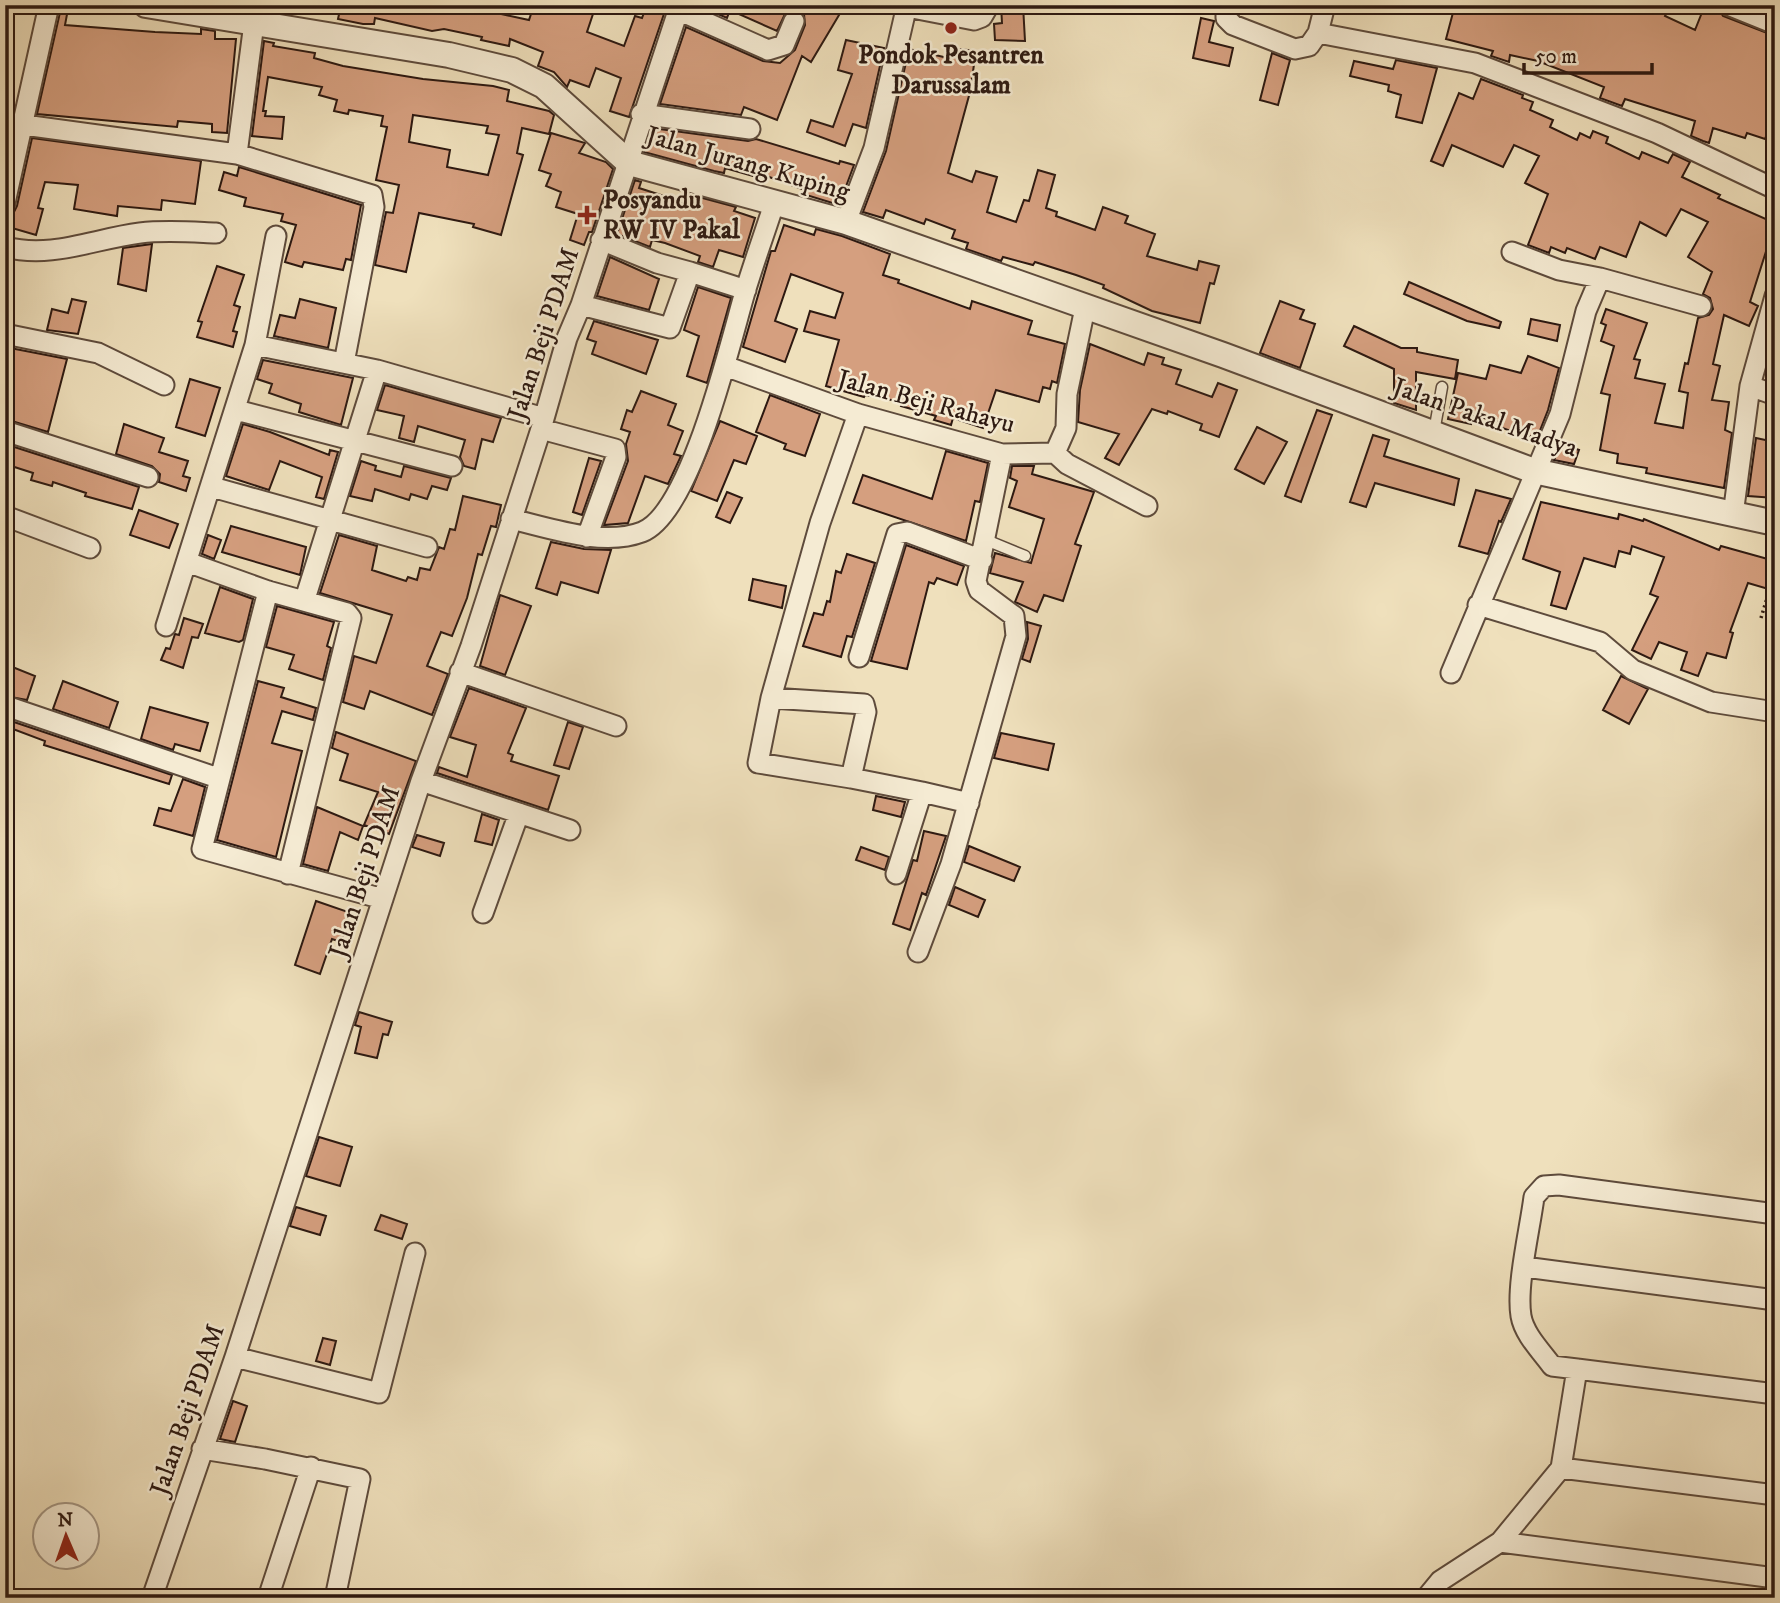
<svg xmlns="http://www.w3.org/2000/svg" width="1780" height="1603" font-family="'IM FELL DW Pica',serif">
  <rect width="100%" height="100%" fill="#efe0bc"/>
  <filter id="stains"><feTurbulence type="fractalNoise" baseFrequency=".00286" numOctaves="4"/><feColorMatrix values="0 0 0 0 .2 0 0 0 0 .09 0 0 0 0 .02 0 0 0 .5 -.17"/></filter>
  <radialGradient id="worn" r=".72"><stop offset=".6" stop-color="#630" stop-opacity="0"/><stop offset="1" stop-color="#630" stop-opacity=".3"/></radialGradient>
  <path fill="#d59f7f" stroke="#2d1911" stroke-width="2" fill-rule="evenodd" d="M341,5H503L501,14L529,20L534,5H587L586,9L594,11L587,32L624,46L635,16L642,18L647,5H667L629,117L610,111L621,78L596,68L589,87L570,80L567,87L554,72L538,66L543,52L510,39L509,46L481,40L482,37L444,29L432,31L375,18L374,24H363L338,19Z
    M697,5H845L811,62L802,56L777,120L744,107L741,115L660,104L686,27L763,61L780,63L795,50L805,25L804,14L798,10L786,12L777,31L730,10L727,18Z
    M1001,5H1023L1025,41L995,40L994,24L1002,23Z
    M1455,5H1661L1668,9L1665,16L1695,30L1705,5H1716L1723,16L1775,36V127L1770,126L1765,139L1747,133L1745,138L1713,128L1709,143L1703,141L1691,136L1695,121L1625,99L1622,106L1600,98L1604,87L1538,61L1510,55L1509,62L1491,56L1493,51L1446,39Z
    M61,8L68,9L65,25L155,32L201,34V29L215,31V39H236L227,133L212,132V124L178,121L177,127L37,114Z
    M1201,18L1214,21L1209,42L1233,48L1229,66L1193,58Z
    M846,40L884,48L866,128L853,124L845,146L807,132L811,120L833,127L852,74L838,70Z
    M264,41L274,43L273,46L315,53L314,58L343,66L423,79L493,86L509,90L507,101L549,111L554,115L549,134L522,128L517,153L523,155L501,235L473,227L474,224L419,213L406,272L375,265L386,212L393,213L399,185L376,180L387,127L381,126L383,116L349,110L348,114L334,111L337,100L319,95L322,87L268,77L263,111H266L265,116L284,117L282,139L252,136ZM413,115L488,126L486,133L499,135L488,175L447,167L450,150L409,142Z
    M949,48L976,51L970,92L948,173L972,182L976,171L997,177L987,212L1016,222L1024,200L1029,201L1038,170L1055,175L1046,208L1057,212L1056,216L1095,230L1103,207L1128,216L1125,223L1155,234L1147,256L1197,270L1199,261L1219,266L1214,284L1210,283L1200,323L1152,311L1103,288L1104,285L1076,275L1035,262L1033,265L1003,257L1001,261L966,249L968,243L952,238L955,230L926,219L924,224L886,210L883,218L863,212L886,151L909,49L948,58Z
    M1272,53L1290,60L1278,105L1260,100Z
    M1396,60L1437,68L1422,123L1396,117L1401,95L1388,91L1389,85L1350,76L1354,61L1393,69Z
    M1481,79L1523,95L1522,98L1533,102L1530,110L1553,120L1550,127L1577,140L1580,133L1590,138L1593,131L1608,137L1606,143L1639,159L1642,152L1668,163L1673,154L1690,162L1682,177L1720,195L1718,198L1775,223L1750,302L1758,306L1749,326L1724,315L1713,364L1720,366L1712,400L1729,402L1725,430L1732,433L1724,488L1646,473L1647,468L1617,463L1618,454L1600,450L1610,395L1601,393L1614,346L1601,341L1606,325L1601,323L1606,309L1647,323L1634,359L1640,360L1635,378L1665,384L1655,423L1683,428L1688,393L1679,391L1685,363L1688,364L1698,318L1709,315L1713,309L1710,298L1703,294L1712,272L1688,257L1708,222L1681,209L1666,236L1640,222L1626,257L1600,247L1595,259L1567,248L1565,253L1551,247L1549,253L1528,245L1548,194L1525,183L1539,156L1514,145L1503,167L1452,145L1443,166L1431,161L1459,93L1473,99Z
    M652,128L748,141L756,139L839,164L840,161L854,165L839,205L803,194L805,190L761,174L760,178L725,168L724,173L714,171L644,152Z
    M551,133L585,143L579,153L606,162L613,169L592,232H589L584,245L570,240L578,214L556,207L561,192L546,186L551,174L539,170Z
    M32,138L201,161L195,204L162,200L161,210L118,206L117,216L74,209L78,185L45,182L38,208L43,209L36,235L5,226V215L14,212L17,206Z
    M239,167L361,205L351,260L346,259L343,270L304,262L302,267L285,262L296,225L281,221L283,214L244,206L246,198L219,190L224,172L237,176Z
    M635,180L641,182L639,188L692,205L695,196L736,207L734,211L755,218L743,257L719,250L713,267L698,262L700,256L665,243L652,240L650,247L617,234Z
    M784,225L814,235L816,229L842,236L890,254L883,275L899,280L898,283L970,309L972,301L1032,321L1028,334L1065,344L1057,383L1052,381L1050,389L1043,387L1039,402L996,390L983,428L953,418L951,425L934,420L936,416L901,406L902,402L865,395L864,397L826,386L839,340L804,331L810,311L835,318L843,293L791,274L775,321L797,329L785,362L743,347L771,251H775Z
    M152,244L146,291L118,284L123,248Z
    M610,257L659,279L649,310L597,296Z
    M217,266L244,275L234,305L240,307L233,331L237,332L233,347L197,337L202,322L198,321Z
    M1409,282L1501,322L1499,328L1467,321L1404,294Z
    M698,287L731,298L707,383L687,376L699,336L684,330Z
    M72,299L86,302L78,334L47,330L52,309L68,313Z
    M300,299L336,308L328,348L274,336L280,315L295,318Z
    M1280,301L1304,310L1300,319L1315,324L1300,368L1260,353Z
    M1531,319L1560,325L1557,341L1528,334Z
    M594,321L658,340L646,374L592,354L596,342L587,339Z
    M1354,326L1401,348H1417V352L1458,360L1455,379L1416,372V410L1394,403V369L1344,346Z
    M1090,344L1144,365L1148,353L1164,358L1162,364L1181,370L1176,384L1212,397L1218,383L1237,390L1219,437L1200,430L1202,424L1168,411L1167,414L1152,409L1119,465L1105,458L1119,434L1078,422L1080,390Z
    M5,347L67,359L48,432L5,419Z
    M1528,356L1559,368L1548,410L1537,438L1530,436L1529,440L1510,434L1511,431L1497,426L1499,422L1472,415L1471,424L1448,419L1458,373L1486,379L1490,365L1521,373Z
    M263,360L353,378L341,425L299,412L301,404L269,393L272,384L257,379Z
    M190,379L220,388L205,436L176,427Z
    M385,385L501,418L493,442L482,439L475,469L464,466L460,457L465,440L418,426L414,442L399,438L404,416L377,410Z
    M641,391L676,404L668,425L683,431L674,454L681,456L668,484L645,476L628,523L604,525L628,461L626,444L630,432L621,429L627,410L632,412Z
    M770,395L820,414L805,456L784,449L786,444L756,432Z
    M1317,410L1332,415L1301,502L1285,496Z
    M720,421L757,436L746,464L734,460L717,501L691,491Z
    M124,424L164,438L159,452L188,461L183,476L190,478L186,491L159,482L160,474L152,466L116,454Z
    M243,424L270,432L329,455L330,450L338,452L324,499L316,497L322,477L280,461L269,490L226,476Z
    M1257,427L1287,442L1264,484L1235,469Z
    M1373,435L1389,440L1384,456L1459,479L1454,505L1375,483L1366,507L1350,502Z
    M1756,438L1775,442V498L1748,496Z
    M5,444L139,487L132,509L85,496L86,493L53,482L52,486L31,480L33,473L5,464Z
    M1561,444L1579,450L1574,464L1554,460Z
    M946,451L988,463L980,502L975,501L966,541L853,503L863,475L932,499Z
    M589,458L601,461L582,515L573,512Z
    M361,461L376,466L375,470L401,477L404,466L451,478L447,490L432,486L427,499L411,494L409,500L375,489L372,501L350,496Z
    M1012,466H1034L1032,474L1094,492L1075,544L1081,546L1063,601L1044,595L1037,612L1015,602L1023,582L990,573L995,553L1031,563L1044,519L1009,507L1017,481L1010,478Z
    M1476,490L1511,499L1501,522L1499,521L1488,554L1459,546Z
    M727,492L742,498L730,523L716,517Z
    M463,496L501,505L496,527L491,526L482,555L478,554L467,598L452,636L441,632L427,666L448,674L432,715L370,691L364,709L343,702L354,656L376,663L392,615L320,593L339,535L377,546L372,570L406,581L408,577L417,580L420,568L430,570L439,547L444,549L450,529L455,530Z
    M1541,502L1618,519L1619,514L1643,521L1644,519L1719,550L1721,546L1775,561V591L1748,583L1730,632L1733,633L1726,658L1707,653L1698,676L1681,670L1687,652L1659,642L1651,659L1632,650L1658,597L1650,594L1664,557L1632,546L1630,554L1619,551L1615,567L1584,558L1566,609L1551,605L1560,572L1523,559Z
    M139,510L178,524L169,548L130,535Z
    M231,526L306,547L300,575L222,552Z
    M208,535L221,540L214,559L202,554Z
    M551,542L584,549L611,550L598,593L561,582L557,595L536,588Z
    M906,545L964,566L957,585L937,578L934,584L929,582L907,669L871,661Z
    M847,554L875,563L852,637L847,636L841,657L803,646L814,613L823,615L827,601L830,602L836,571L841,573Z
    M753,579L786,586L782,608L749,600Z
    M220,587L253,599L243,640L239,642L205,633Z
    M500,595L531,606L505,675L480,666Z
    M277,606L334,622L327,646L331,648L323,680L289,669L294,655L266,647Z
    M184,618L203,624L198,638L192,637L183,668L161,660L166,648L170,649L175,634L179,635Z
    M1027,622L1041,626L1030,662L1022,659L1028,639Z
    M5,664L35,676L27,700L5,696Z
    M1621,676L1648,689L1629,724L1603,710Z
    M63,681L118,702L109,728L53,709Z
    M258,681L284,688L281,697L316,708L313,720L282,711L272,743L302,751L276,857L217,840Z
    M469,688L526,708L508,753L513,755L511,761L559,776L548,810L437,773L439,767L467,777L476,745L450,737Z
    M150,707L208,723L200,751L175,744L173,750L141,739Z
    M5,719L172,775L169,784L44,745L45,741L5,726Z
    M568,722L583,727L569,769L554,765Z
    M336,732L416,761L389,834L364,825L378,792L340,780L348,754L332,748Z
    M1001,733L1054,744L1048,770L994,758Z
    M183,779L205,787L193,836L154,825L159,808L171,811Z
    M876,796L905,802L901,817L873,810Z
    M317,807L363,826L358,840L340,832L328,871L303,864Z
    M482,814L499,820L492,845L475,841Z
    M924,831L946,836L926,895L922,893L910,930L893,924L913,860L917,861Z
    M417,835L444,843L440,856L412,847Z
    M969,846L1020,867L1014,881L964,862Z
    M861,847L889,857L885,870L856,860Z
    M955,887L985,900L978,917L949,905Z
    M316,901L351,913L341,942L332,939L320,974L295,965Z
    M359,1012L392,1022L388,1035L383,1034L377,1058L355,1053L361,1027L355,1025Z
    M319,1137L352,1147L340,1186L306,1176Z
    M296,1207L326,1216L320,1235L290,1226Z
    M381,1215L407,1224L402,1239L375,1230Z
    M323,1338L336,1341L330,1365L316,1361Z
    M233,1401L247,1406L235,1442L220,1439Z"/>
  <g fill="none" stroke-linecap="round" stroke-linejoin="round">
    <g stroke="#5e4b3c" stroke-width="13">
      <path id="service" d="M1434,432L1442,387
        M986,540L1025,556"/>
    </g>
    <g stroke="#5e4b3c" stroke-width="23">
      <path id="minor" d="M1226,5V18L1233,25L1295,49L1309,46L1318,33L1475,63L1657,133L1775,189
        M1728,5L1775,24
        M907,7L974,20L982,17L989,5
        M678,10L768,50L784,45L794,21
        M1318,33L1325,5
        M641,114L750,129
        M24,125L237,154L372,195L374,207L344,363
        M237,154L254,23
        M5,203L49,5
        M846,222L874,148L907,5
        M5,247C52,259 93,239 140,233C165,230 191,232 216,233
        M1512,252L1559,270L1600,278
        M690,272L746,290
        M581,305L670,328L690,272L657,263L601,240
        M5,334L98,353L164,385
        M255,345L377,370L544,418
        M725,366L858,414L1002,454L1055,453L1066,428L1067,394L1085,308
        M1750,386L1775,395
        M236,410L452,466
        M858,414L820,523L771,698L864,704L866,712L851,778L922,792
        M541,429L615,449L616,457L587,537
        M5,431L148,477
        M1055,453L1067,464L1147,506
        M212,487L427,547
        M1733,515L1750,386L1775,296
        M5,516L90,548
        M511,519C550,528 603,547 642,532C691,513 730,343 745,292C754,262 765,232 775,201
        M187,562L268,591L347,613L351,618L288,874
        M268,591L202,849L383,899
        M305,599L377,370
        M1478,605L1600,642L1633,670L1711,702L1775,712
        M166,626L255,345L276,236
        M859,657L897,534L907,532L982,560
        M460,672L616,726
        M1451,673L1560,414L1586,311L1600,278L1701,306
        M771,698L758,763L851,778
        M9,707L218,778
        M421,781L570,830
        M896,874L922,792L969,803
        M483,913L519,813
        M918,952L951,864L1016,636L1014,616L979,590L976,581L1002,454
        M1524,1267L1775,1300
        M235,1357L379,1393L415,1253
        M1577,1369L1775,1394
        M202,1449L265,1459L360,1479L335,1598
        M1561,1468L1775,1495
        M1500,1542L1775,1578
        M152,1598L235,1357L421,781L471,646L541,429L567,338L581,305L680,5
        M268,1598L311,1467
        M1426,1598L1440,1581L1500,1542L1561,1468L1577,1369L1552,1366C1541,1351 1524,1334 1521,1316C1516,1286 1530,1229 1534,1197L1544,1186L1559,1185L1775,1214"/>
    </g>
    <g stroke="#5e4b3c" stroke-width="28">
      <path id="tertiary" d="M146,5L449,55L512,70L544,86L629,163L846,222L1223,355L1534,471L1775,523"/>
    </g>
    <path stroke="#2d1911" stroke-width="3.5" stroke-dasharray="2 3.5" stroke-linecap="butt" d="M1761,618L1775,572"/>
    <use href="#service" stroke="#f5ebd3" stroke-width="10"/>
    <use href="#minor" stroke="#f5ebd3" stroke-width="19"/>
    <use href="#tertiary" stroke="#f5ebd3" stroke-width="24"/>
  </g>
  <g fill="#8f2418" stroke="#f5ebd3" stroke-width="2.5">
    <circle cx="951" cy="28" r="7"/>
    <path d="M583.5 204.5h7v7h7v7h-7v7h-7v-7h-7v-7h7z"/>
  </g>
  <g text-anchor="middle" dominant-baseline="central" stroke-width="5" stroke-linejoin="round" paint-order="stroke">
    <g font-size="26" font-weight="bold" fill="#2d1911" stroke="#f5ebd3">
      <text x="951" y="55">Pondok Pesantren<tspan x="951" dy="30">Darussalam</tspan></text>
      <text x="603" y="200" text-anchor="start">Posyandu<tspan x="603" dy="30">RW IV Pakal</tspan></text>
    </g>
    <g font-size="26" fill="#2d1911" stroke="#f5ebd3">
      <text transform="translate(748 164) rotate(16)">Jalan Jurang Kuping</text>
      <text transform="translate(544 334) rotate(-72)">Jalan Beji PDAM</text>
      <text transform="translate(926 402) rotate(15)">Jalan Beji Rahayu</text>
      <text transform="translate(1485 418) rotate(19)">Jalan Pakal Madya</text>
      <text transform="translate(365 872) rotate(-72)">Jalan Beji PDAM</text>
      <text transform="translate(188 1410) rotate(-71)">Jalan Beji PDAM</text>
    </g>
  </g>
  <rect width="1780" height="1603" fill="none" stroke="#efe0bc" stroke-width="28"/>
  <rect x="7" y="7" width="1766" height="1589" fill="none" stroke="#2d1911" stroke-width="3.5"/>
  <rect x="14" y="14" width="1752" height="1575" fill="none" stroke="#2d1911" stroke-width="2"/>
  <g transform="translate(66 1536) rotate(358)"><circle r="33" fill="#f5ebd3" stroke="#a59785" stroke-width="2"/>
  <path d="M0-5L12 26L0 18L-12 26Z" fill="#8f2418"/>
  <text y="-10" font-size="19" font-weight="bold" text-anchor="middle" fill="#2d1911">N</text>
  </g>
  <path d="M1524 63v10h128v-10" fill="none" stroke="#2d1911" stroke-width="3.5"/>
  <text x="1535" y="63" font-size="21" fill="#2d1911" stroke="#f5ebd3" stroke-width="5" paint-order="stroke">50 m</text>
  <rect width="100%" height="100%" filter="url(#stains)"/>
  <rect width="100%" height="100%" fill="url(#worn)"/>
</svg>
